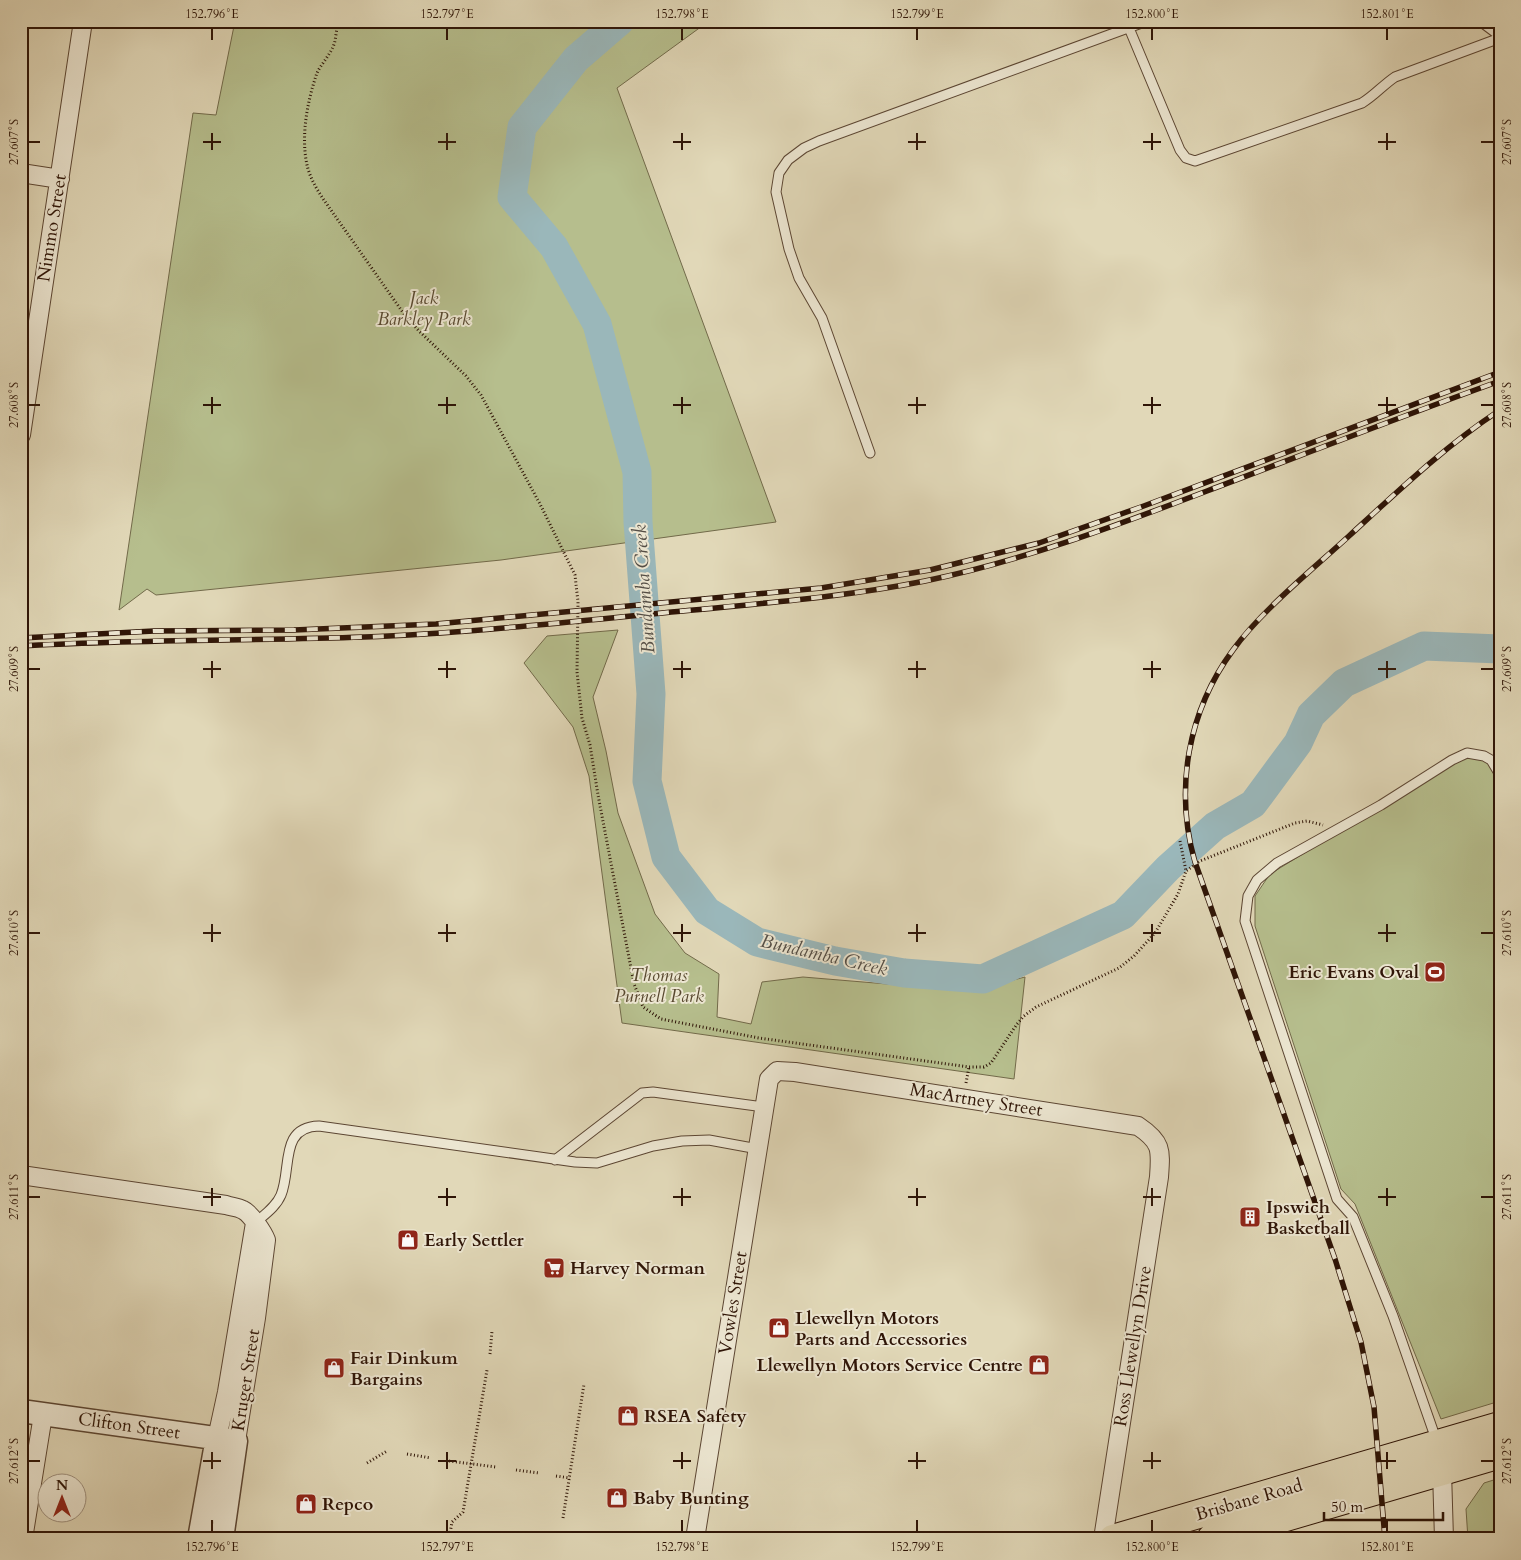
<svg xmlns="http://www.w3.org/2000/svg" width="1521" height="1560" font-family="Cardo,serif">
  <rect width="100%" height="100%" fill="#e1d8b8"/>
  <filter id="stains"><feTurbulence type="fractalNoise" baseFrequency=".004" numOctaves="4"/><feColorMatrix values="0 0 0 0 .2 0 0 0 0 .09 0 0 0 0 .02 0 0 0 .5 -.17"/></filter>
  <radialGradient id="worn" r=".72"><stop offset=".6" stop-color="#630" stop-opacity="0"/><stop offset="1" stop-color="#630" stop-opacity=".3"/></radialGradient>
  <path fill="#b6be8d" stroke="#726a4a" d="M235,21H709L617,88L776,522L501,560L156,595L147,589L119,610L193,113L216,115Z
    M618,630L593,697L606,751L618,813L655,914L685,953L719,974L717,1017L751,1024L762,982L803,977L971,991L1025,977L1014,1079L622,1023L589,776L573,727L524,663L547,636Z
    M1474,757L1488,762L1500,785V1401L1441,1419L1355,1204L1341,1189L1255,926V896L1270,874L1457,760Z
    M1500,1478V1539H1468L1466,1509L1484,1483Z"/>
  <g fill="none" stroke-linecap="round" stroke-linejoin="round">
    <path stroke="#9ab7ba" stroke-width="29" d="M620,21L576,59L522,127L512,197L554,247L597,324L637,472L638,522L651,694L647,781L666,857L707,911L757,942L835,961L904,973L983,979L1123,915L1168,868L1215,826L1253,804L1298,743L1311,715L1344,683L1424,646L1500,649"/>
    <g stroke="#5c4633" stroke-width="11">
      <path id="service" d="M1480,21L1500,36
        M1129,28L1180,150L1186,158L1195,161L1362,103C1374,96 1383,85 1395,77L1500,38
        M870,453L822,318L799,278L789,249L776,192L779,173L788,160L804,148L819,141L1147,21
        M555,1160L642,1093L653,1092L764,1107
        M255,1223C264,1215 276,1207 281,1195C292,1168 279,1127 319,1126L575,1162L597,1163L653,1146L682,1141L709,1140L758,1149
        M1437,1442L1393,1316L1353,1217L1337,1199L1245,921L1248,896L1257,880L1277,863L1381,805L1452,760L1467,753L1484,756L1491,760L1500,775"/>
    </g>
    <g stroke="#5c4633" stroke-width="20">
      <path id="minor" d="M21,173L60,179
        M21,435L83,21
        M21,1175L226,1205C232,1207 238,1207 243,1210C250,1213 263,1232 266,1240L256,1318L236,1441
        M217,1438L227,1392L255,1223
        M1442,1471L1444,1539
        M23,1539L43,1415
        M695,1539L769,1079L777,1071L795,1072L1138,1126C1162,1142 1161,1150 1159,1177L1103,1539"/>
    </g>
    <g stroke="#5c4633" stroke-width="25">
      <path id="tertiary" d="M21,1411L236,1441L222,1539
        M199,1539L217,1438"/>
    </g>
    <g stroke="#2f1507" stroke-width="30">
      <path id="primary" d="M1113,1539L1500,1426
        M1211,1539L1500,1454"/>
    </g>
    <path stroke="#2f1507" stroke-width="3" stroke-dasharray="1 2.5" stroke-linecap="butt" d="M340,21C335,29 337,38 333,47C329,56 320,66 317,73C307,102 300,139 308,169C312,182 319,193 326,203L404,314L419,331L466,376L481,395L540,504L575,575L578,602L577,672L582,718L590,745L598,795L634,984L643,1007L661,1019L759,1038L969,1067H984L991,1063L1017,1024L1024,1016L1036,1007L1119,968L1134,956L1155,933L1178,894L1186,871L1200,861L1295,823L1307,821L1323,825
      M1180,841L1186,871
      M966,1083L969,1067
      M490,1354L492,1331
      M407,1454L431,1458
      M449,1461L496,1467
      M367,1463L387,1451
      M516,1470L539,1473
      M556,1476L570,1478
      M563,1518L584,1384
      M449,1539L452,1522L463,1512L487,1370
      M560,1539V1537"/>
    <use href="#service" stroke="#ece6d1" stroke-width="9"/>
    <use href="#minor" stroke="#ece6d1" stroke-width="18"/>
    <use href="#tertiary" stroke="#ece6d1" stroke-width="22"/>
    <use href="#primary" stroke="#e1d8b8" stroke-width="28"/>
    <g stroke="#2f1507" stroke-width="5.5">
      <path id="rail" d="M21,638L154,631L294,630L436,624L821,588L930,570L1039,543L1141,507L1500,372
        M21,646C135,639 250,641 364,637C470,633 577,621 683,611C764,603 845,597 925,581C1022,561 1115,526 1207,491C1305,454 1402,416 1500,381
        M1385,1539L1374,1407L1361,1342L1335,1259L1195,862C1174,789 1188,711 1233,650C1262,610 1312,570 1349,536C1397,492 1445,446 1500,410"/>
    </g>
    <use href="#rail" stroke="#ece6d1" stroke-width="4" stroke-dasharray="11" stroke-linecap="butt"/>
  </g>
  <path fill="none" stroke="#2f1507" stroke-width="2" d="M212,28V40M447,28V40M682,28V40M917,28V40M1152,28V40M1387,28V40M212,133V150M447,133V150M682,133V150M917,133V150M1152,133V150M1387,133V150M28,142H40M203,142H221M438,142H456M673,142H691M908,142H926M1143,142H1161M1378,142H1396M1481,142H1494M212,397V414M447,397V414M682,397V414M917,397V414M1152,397V414M1387,397V414M28,405H40M203,405H221M438,405H456M673,405H691M908,405H926M1143,405H1161M1378,405H1396M1481,405H1494M212,661V678M447,661V678M682,661V678M917,661V678M1152,661V678M1387,661V678M28,669H40M203,669H221M438,669H456M673,669H691M908,669H926M1143,669H1161M1378,669H1396M1481,669H1494M212,924V942M447,924V942M682,924V942M917,924V942M1152,924V942M1387,924V942M28,933H40M203,933H221M438,933H456M673,933H691M908,933H926M1143,933H1161M1378,933H1396M1481,933H1494M212,1188V1206M447,1188V1206M682,1188V1206M917,1188V1206M1152,1188V1206M1387,1188V1206M28,1197H40M203,1197H221M438,1197H456M673,1197H691M908,1197H926M1143,1197H1161M1378,1197H1396M1481,1197H1494M212,1452V1469M447,1452V1469M682,1452V1469M917,1452V1469M1152,1452V1469M1387,1452V1469M28,1461H40M203,1461H221M438,1461H456M673,1461H691M908,1461H926M1143,1461H1161M1378,1461H1396M1481,1461H1494M212,1520V1532M447,1520V1532M682,1520V1532M917,1520V1532M1152,1520V1532M1387,1520V1532"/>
  <defs>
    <g id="stadium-square" transform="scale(1.125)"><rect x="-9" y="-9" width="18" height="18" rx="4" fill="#8f2418" stroke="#ece6d1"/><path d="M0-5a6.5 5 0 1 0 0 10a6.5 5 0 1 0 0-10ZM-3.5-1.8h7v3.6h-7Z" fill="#fff"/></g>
    <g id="building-square" transform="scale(1.125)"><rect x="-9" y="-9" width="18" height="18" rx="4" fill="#8f2418" stroke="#ece6d1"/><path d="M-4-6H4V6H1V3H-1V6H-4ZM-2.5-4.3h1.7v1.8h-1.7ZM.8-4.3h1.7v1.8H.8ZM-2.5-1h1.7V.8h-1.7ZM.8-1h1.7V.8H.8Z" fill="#fff"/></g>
    <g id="shop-square" transform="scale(1.125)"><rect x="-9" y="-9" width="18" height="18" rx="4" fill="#8f2418" stroke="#ece6d1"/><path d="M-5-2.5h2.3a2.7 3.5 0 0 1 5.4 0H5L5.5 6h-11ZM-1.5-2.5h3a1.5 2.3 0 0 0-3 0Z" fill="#fff"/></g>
    <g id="supermarket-square" transform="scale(1.125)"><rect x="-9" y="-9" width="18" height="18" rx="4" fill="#8f2418" stroke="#ece6d1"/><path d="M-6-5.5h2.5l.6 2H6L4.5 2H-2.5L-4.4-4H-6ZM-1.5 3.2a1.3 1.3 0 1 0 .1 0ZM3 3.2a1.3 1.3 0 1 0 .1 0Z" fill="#fff"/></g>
  </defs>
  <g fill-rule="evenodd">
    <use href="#stadium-square" x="1435" y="972"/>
    <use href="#building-square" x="1250" y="1217"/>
    <use href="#shop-square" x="408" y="1240"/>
    <use href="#supermarket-square" x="554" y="1268"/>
    <use href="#shop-square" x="779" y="1328"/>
    <use href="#shop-square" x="1039" y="1365"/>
    <use href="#shop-square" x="334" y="1368"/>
    <use href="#shop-square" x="628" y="1416"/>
    <use href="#shop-square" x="617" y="1498"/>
    <use href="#shop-square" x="306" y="1504"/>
  </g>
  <g text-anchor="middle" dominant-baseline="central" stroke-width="4" stroke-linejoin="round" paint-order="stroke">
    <g font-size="18" fill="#2f1507" stroke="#ece6d1">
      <text transform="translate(52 228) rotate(-81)">Nimmo Street</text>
      <text transform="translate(976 1100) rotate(9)">MacArtney Street</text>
      <text transform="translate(733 1303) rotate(-81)">Vowles Street</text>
      <text transform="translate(1133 1346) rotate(-81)">Ross Llewellyn Drive</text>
      <text transform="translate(246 1380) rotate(-81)">Kruger Street</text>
      <text transform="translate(129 1426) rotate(8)">Clifton Street</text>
      <text transform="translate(1249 1500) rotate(-16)">Brisbane Road</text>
    </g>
    <g font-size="18" font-style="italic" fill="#58482f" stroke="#ece6d1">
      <text x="424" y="298">Jack<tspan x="424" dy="21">Barkley Park</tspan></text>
      <text x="659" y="975">Thomas<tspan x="659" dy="21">Purnell Park</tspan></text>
    </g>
    <g font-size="18" font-weight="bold" fill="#2f1507" stroke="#ece6d1" text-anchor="start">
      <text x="1419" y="972" text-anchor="end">Eric Evans Oval</text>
      <text x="1266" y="1207">Ipswich<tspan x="1266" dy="21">Basketball</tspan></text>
      <text x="424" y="1240">Early Settler</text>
      <text x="570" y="1268">Harvey Norman</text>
      <text x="795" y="1318">Llewellyn Motors<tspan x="795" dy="21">Parts and Accessories</tspan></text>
      <text x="350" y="1358">Fair Dinkum<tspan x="350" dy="21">Bargains</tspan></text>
      <text x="1023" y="1365" text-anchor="end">Llewellyn Motors Service Centre</text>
      <text x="644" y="1416">RSEA Safety</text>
      <text x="633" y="1498">Baby Bunting</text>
      <text x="322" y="1504">Repco</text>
    </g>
    <g font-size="19" font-style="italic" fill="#544e46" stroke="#ece6d1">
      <text transform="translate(644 589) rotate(-94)">Bundamba Creek</text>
      <text transform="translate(824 955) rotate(13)">Bundamba Creek</text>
    </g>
  </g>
  <rect width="1521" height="1560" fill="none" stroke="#e1d8b8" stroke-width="55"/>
  <g transform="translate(62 1498)"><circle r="24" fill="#ece6d1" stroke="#a09280"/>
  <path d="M0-4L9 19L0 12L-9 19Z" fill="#8f2418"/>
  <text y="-8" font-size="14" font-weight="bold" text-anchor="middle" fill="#2f1507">N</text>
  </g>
  <path d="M1324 1512v8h119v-8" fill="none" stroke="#2f1507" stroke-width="2.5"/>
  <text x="1331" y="1512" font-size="15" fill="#2f1507" stroke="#ece6d1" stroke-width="4" paint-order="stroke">50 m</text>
  <rect x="28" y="28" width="1466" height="1504" fill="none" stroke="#2f1507" stroke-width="2"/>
  <g font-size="12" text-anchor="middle" fill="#2f1507">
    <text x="212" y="18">152.796°E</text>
    <text x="447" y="18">152.797°E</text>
    <text x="682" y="18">152.798°E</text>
    <text x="917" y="18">152.799°E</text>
    <text x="1152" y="18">152.800°E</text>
    <text x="1387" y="18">152.801°E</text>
    <text transform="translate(14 142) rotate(-90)" y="4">27.607°S</text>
    <text transform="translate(1507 142) rotate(-90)" y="4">27.607°S</text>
    <text transform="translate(14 405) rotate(-90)" y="4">27.608°S</text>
    <text transform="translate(1507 405) rotate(-90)" y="4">27.608°S</text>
    <text transform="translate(14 669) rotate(-90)" y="4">27.609°S</text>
    <text transform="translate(1507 669) rotate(-90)" y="4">27.609°S</text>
    <text transform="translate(14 933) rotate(-90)" y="4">27.610°S</text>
    <text transform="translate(1507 933) rotate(-90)" y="4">27.610°S</text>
    <text transform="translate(14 1197) rotate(-90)" y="4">27.611°S</text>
    <text transform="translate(1507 1197) rotate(-90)" y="4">27.611°S</text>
    <text transform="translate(14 1461) rotate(-90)" y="4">27.612°S</text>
    <text transform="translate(1507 1461) rotate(-90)" y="4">27.612°S</text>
    <text x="212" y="1551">152.796°E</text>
    <text x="447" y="1551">152.797°E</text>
    <text x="682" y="1551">152.798°E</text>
    <text x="917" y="1551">152.799°E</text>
    <text x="1152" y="1551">152.800°E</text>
    <text x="1387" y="1551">152.801°E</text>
  </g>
  <rect width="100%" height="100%" filter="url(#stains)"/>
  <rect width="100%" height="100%" fill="url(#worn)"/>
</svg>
